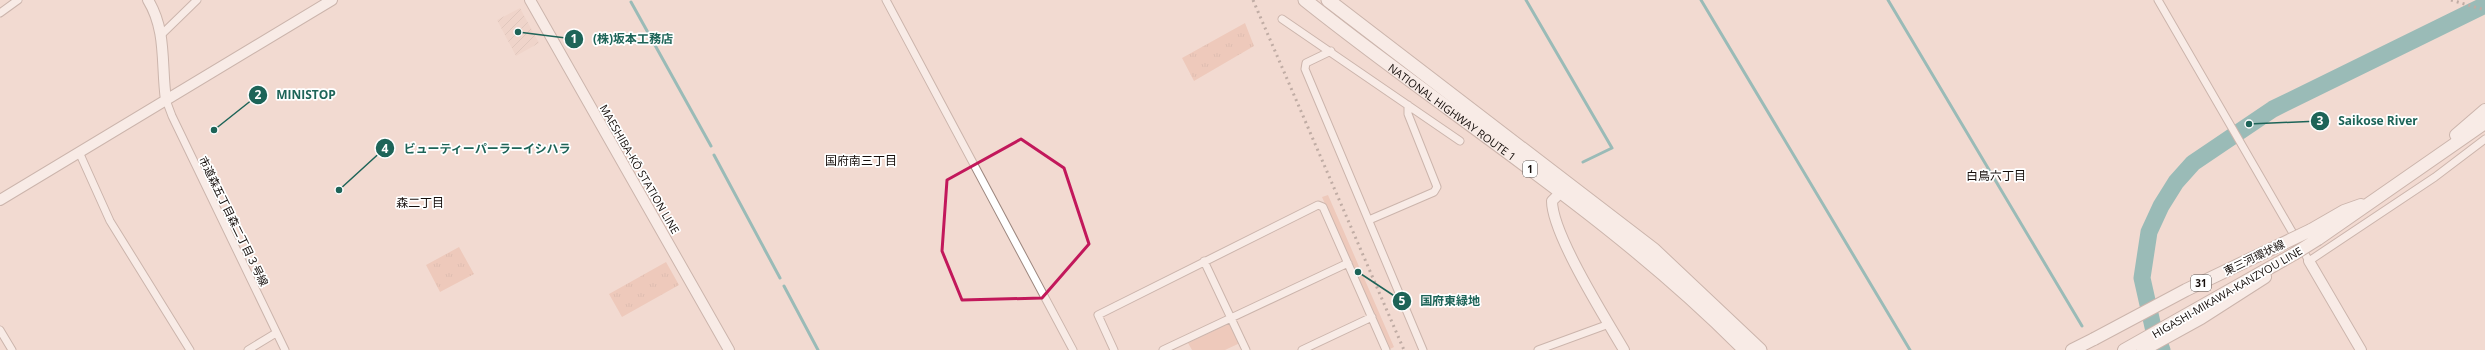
<svg xmlns="http://www.w3.org/2000/svg" width="2485" height="350" font-family="'Open Sans','Noto Sans JP',sans-serif">
  <defs>
    <pattern id="industrial-furrows" width="10" height="10" patternUnits="userSpaceOnUse"><rect width="10" height="10" fill="#eccdc1"/><path d="M-1 1l2-2M0 10L10 0M9 11l2-2" fill="none" stroke="#caafa4"/></pattern>
    <pattern id="grass-tufts" width="24" height="20" patternUnits="userSpaceOnUse"><rect width="24" height="20" fill="#e8b4a1"/><path d="M3 7l-1-3M5 7V3M7 7l1-3M15 17l-1-3M17 17v-4M19 17l1-3" fill="none" stroke="#c69a89"/></pattern>
  </defs>
  <rect width="100%" height="100%" fill="#f2dad1"/>
  <path fill="url(#industrial-furrows)" d="M520,8L539,43L516,56L497,20Z"/>
  <path fill="url(#grass-tufts)" d="M1245,23L1254,46L1194,81L1182,58Z
    M459,247L474,274L440,292L426,265Z
    M666,262L679,285L622,317L609,294Z"/>
  <path fill="#e8b4a1" d="M1328,195L1394,347L1388,350L1322,197Z
    M1230,323L1240,343L1225,350H1192L1188,343Z"/>
  <g fill="none" stroke-linecap="round" stroke-linejoin="round">
    <path stroke="#309598" stroke-width="3" d="M1526,0L1612,148L1583,162
      M1701,0L1910,350
      M1888,0L2082,326
      M631,2L711,146
      M714,155L780,278
      M784,286L818,350"/>
    <path stroke="#309598" stroke-width="17" d="M2162,350L2153,327L2142,278L2149,232L2161,206L2176,182L2193,163L2273,109L2485,5"/>
    <g stroke="#9d877f" stroke-width="9">
      <path id="street" d="M886,0L1073,350
        M2158,0L2309,261L2435,177L2485,139
        M0,13L18,0
        M1282,19L1460,141
        M161,35L197,0
        M1331,51L1306,63L1305,69L1423,350
        M166,100L172,116L285,350
        M79,152L110,221L190,350
        M1369,220L1434,192L1437,187L1408,114V105
        M1204,261L1246,350
        M0,330L12,350
        M248,350L276,333
        M1114,350L1098,315L1318,205L1323,207L1386,350
        M1163,350L1348,263
        M1302,350L1372,317
        M1538,350L1609,324"/>
    </g>
    <g stroke="#9d877f" stroke-width="12">
      <path id="secondary" d="M148,0C167,31 161,65 166,100
        M530,0L729,350
        M1566,187L1552,201C1552,234 1606,319 1624,350
        M0,200L332,0
        M2309,261L2361,350"/>
    </g>
    <g stroke="#9d877f" stroke-width="14">
      <path id="primary" d="M2456,135L2485,110
        M2311,230L2344,211L2361,205
        M2318,239L2485,123
        M2072,350L2094,339
        M2124,350L2294,254
        M2143,350L2201,318L2265,277"/>
    </g>
    <g stroke="#9d877f" stroke-width="15">
      <g id="highway">
        <path id="s1" d="M1305,0C1451,117 1613,216 1745,350"/>
        <path d="M1328,0L1654,250L1760,350"/>
      </g>
    </g>
    <use href="#street" stroke="#fff" stroke-width="7"/>
    <use href="#secondary" stroke="#fff" stroke-width="10"/>
    <use href="#primary" stroke="#fff" stroke-width="12"/>
    <use href="#highway" stroke="#fff" stroke-width="13"/>
    <path stroke="#83736d" stroke-width="3" stroke-dasharray="2 4" stroke-linecap="butt" d="M1253,0L1404,350
      M2451,0L2485,10"/>
    <g stroke="#9d877f" stroke-width="14" stroke-linecap="butt">
      <path id="primary-bridge" d="M2294,254L2318,239
        M2094,339L2186,290L2311,230"/>
    </g>
    <use href="#primary-bridge" stroke="#fff" stroke-width="12"/>
  </g>
  <path d="M0 0H2485V350H0ZM1021,139L1064,168L1089,244L1042,298L962,300L942,251L947,180Z" fill="#f2dad1" fill-opacity=".55" fill-rule="evenodd"/>
  <path fill="none" stroke="#c2185b" stroke-width="3" stroke-linejoin="round" d="M1021,139L1064,168L1089,244L1042,298L962,300L942,251L947,180Z"/>
  <g text-anchor="middle" dominant-baseline="central" stroke-width="3.5" stroke-linejoin="round" paint-order="stroke">
    <g fill="#fff" stroke="#5b5654" stroke-width="1">
      <rect x="1523" y="161" width="14" height="16" rx="3"/>
      <rect x="2191" y="275" width="20" height="16" rx="3"/>
    </g>
    <g font-size="10" font-weight="bold" fill="#150e0b">
      <text x="1530" y="169">1</text>
      <text x="2201" y="283">31</text>
    </g>
    <g font-size="11" fill="#150e0b" stroke="#fff">
      <text stroke="none"><textPath href="#s1" startOffset="185">NATIONAL HIGHWAY ROUTE 1</textPath></text>
      <text transform="translate(640 169) rotate(60)">MAESHIBA-KŌ STATION LINE</text>
      <text transform="translate(234 221) rotate(64)">市道森五丁目森二丁目３号線</text>
      <text transform="translate(2254 257) rotate(-26)">東三河環状線</text>
      <text transform="translate(2227 292) rotate(-30)">HIGASHI-MIKAWA-KANZYOU LINE</text>
    </g>
    <g font-size="12" fill="#150e0b" stroke="#fff">
      <text x="861" y="160">国府南三丁目</text>
      <text x="1996" y="175">白鳥六丁目</text>
      <text x="420" y="202">森二丁目</text>
    </g>
  </g>
  <path fill="none" stroke="#1d6458" stroke-width="1.5" d="M518 32L574 39M214 130L258 95M2249 124L2320 121M339 190L385 148M1358 272L1402 301"/>
  <g fill="#1d6458" stroke="#fff" stroke-width="1.5">
    <circle cx="518" cy="32" r="4"/>
    <circle cx="214" cy="130" r="4"/>
    <circle cx="2249" cy="124" r="4"/>
    <circle cx="339" cy="190" r="4"/>
    <circle cx="1358" cy="272" r="4"/>
    <circle cx="574" cy="39" r="10"/>
    <circle cx="258" cy="95" r="10"/>
    <circle cx="2320" cy="121" r="10"/>
    <circle cx="385" cy="148" r="10"/>
    <circle cx="1402" cy="301" r="10"/>
  </g>
  <g font-size="12" text-anchor="middle" font-weight="bold" fill="#fff">
    <text x="574" y="43">1</text>
    <text x="258" y="99">2</text>
    <text x="2320" y="125">3</text>
    <text x="385" y="153">4</text>
    <text x="1402" y="305">5</text>
  </g>
  <g font-size="12" text-anchor="middle" font-weight="bold" fill="#1d6458" stroke="#fff" stroke-width="3.5" stroke-linejoin="round" paint-order="stroke">
    <text x="633" y="43">(株)坂本工務店</text>
    <text x="306" y="99">MINISTOP</text>
    <text x="2378" y="125">Saikose River</text>
    <text x="487" y="153">ビューティーパーラーイシハラ</text>
    <text x="1450" y="305">国府東緑地</text>
  </g>
</svg>
